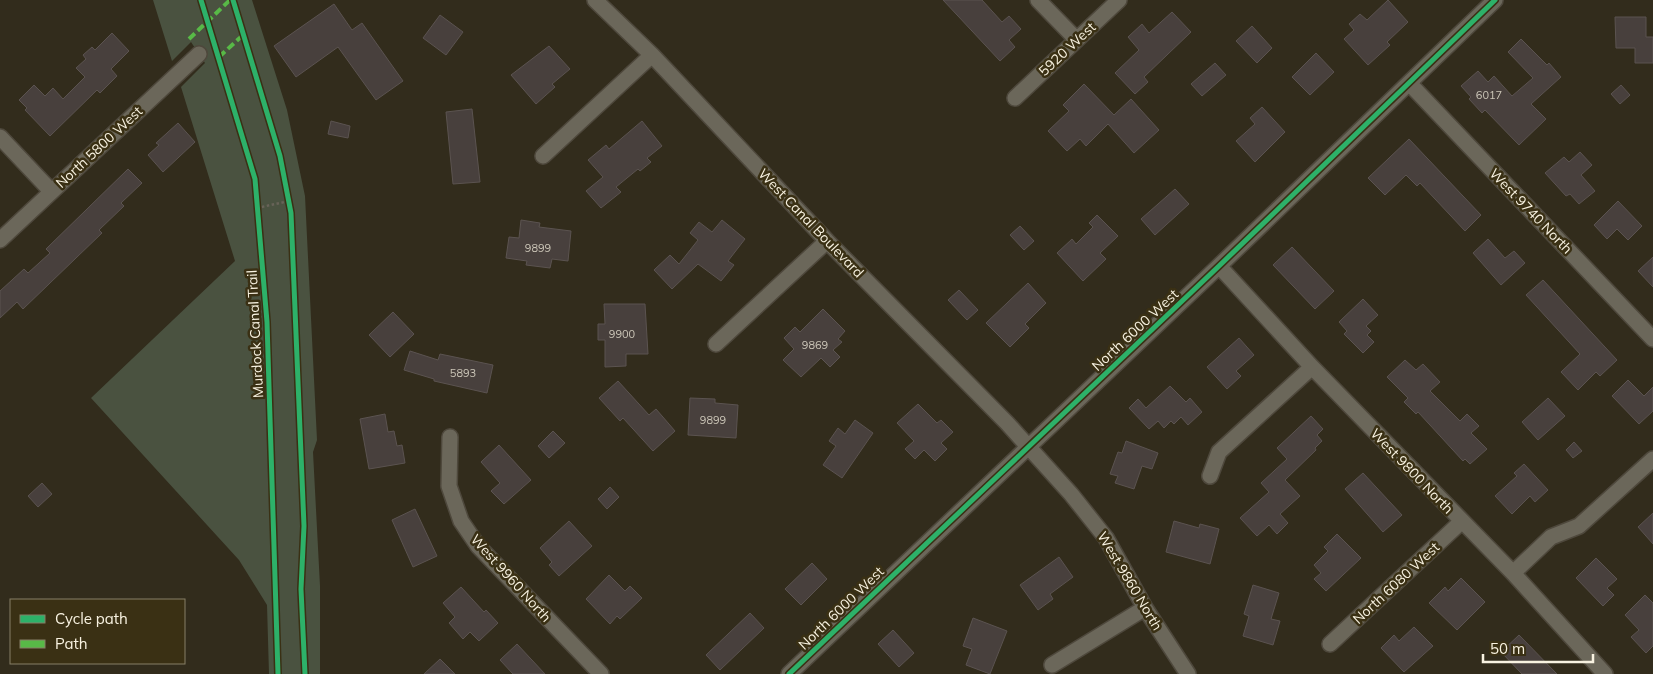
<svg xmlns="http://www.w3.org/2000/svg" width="1653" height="674" font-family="Mulish,sans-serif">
  <rect width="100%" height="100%" fill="#322c1c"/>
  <path fill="#4a5240" d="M153,0H252L287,110L305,196L317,440L313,452L320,586V674H269L267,605L239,560L91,398L235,261L181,87L205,63L191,42L172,61Z"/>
  <path fill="#48403d" stroke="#5b5350" d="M943,0H982L1002,22L1009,16L1021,29L1009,40L1015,47L1000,61Z
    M1388,0L1408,22L1387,42L1390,45L1368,65L1344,39L1354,30L1349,24L1360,14L1367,20Z
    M334,4L352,30L362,23L403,81L376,100L338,47L296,77L274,46Z
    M1172,12L1191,32L1144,77L1148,82L1135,94L1115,73L1139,50L1128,37L1142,24L1149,33Z
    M440,15L463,32L446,55L423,38Z
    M1615,17H1646V37H1653V63H1635V48H1616Z
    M1252,26L1272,48L1257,63L1236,41Z
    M112,33L129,51L111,69L117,76L100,93L97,90L50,136L25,110L27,108L19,100L34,85L45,96L53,88L63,99L85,77L76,68L86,59L83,55L92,47L95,50Z
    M1521,39L1547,65L1549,63L1561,77L1531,104L1546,119L1519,145L1485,110L1482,113L1469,99L1471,97L1461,86L1478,71L1488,82L1494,76L1512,96L1533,78L1508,52Z
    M549,46L570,69L552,84L555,87L536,104L511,75Z
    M1316,53L1334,72L1310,95L1292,77Z
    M1215,63L1226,75L1202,96L1191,84Z
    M1084,84L1114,115L1131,99L1159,130L1134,153L1108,124L1086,146L1080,139L1067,151L1048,131L1069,111L1063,105Z
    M1621,85L1630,95L1620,104L1611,94Z
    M1262,107L1285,132L1255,162L1236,141L1255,124L1250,118Z
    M472,109L480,182L453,184L446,112Z
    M331,121L350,126L348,138L328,134Z
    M642,121L662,146L647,158L651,162L640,171L638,169L616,187L621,192L601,208L586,191L603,177L588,160L606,145L609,149Z
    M178,123L195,142L163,172L148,155L159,145L156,143Z
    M1409,139L1481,215L1465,231L1420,183L1417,186L1406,175L1385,195L1368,178Z
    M1580,152L1592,165L1581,175L1595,191L1579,204L1570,194L1566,196L1545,173L1564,157L1569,162Z
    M128,169L142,183L121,203L124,206L99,230L102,233L23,309L17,302L0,318V291L24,269L28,273L50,253L46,249Z
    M1175,189L1189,204L1155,235L1141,219Z
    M1618,201L1642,226L1628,240L1617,229L1607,239L1594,225Z
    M1097,215L1118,236L1100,253L1106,259L1083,281L1057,253L1072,239L1076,244L1093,227L1089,223Z
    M521,220L540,223L539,227L571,231L568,261L552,259L550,268L526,265L527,261L506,258L509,237L519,238Z
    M722,220L745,239L728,261L734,265L721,281L698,264L672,289L654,270L670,255L679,264L698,240L690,233L699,222L712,232Z
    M1020,226L1034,241L1024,250L1010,235Z
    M1488,239L1505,258L1514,251L1525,263L1501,285L1473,253Z
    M1292,247L1334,291L1315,309L1273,265Z
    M1653,257V287L1638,271Z
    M1543,280L1617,360L1600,376L1596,372L1578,390L1561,372L1580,354L1526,295Z
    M1028,283L1046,303L1025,324L1029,328L1010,347L986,323Z
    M959,290L978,310L967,320L948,300Z
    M1363,299L1378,315L1366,326L1371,331L1367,335L1374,342L1363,353L1344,334L1347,331L1339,322Z
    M604,304H645L648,354H626V366L605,367V340H598V324H605Z
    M823,309L845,331L838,339L842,342L833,350L840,357L830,367L821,358L801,377L783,360L794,349L784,338L795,327L800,332Z
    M393,312L414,334L390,357L369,335Z
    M1239,338L1254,355L1236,371L1241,376L1227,389L1207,367Z
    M410,351L438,360L440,354L493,365L487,393L434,381V379L404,370Z
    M1405,360L1416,370L1423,364L1440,382L1430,391L1460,421L1467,414L1479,426L1471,433L1487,449L1470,464L1465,459L1463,461L1418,412L1416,414L1404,402L1408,398L1387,377Z
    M1628,380L1644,396L1653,387V411L1639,424L1612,396Z
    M618,381L649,415L656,409L675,431L653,451L623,418L620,421L599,398Z
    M1170,386L1186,402L1190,398L1202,412L1188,425L1181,417L1174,424L1171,421L1164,428L1158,421L1149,429L1129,408L1138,399L1146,408Z
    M690,398L715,399V403L738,405L736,438L688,435Z
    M1548,398L1565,416L1538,440L1522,422Z
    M918,404L937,423L941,420L953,432L941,443L947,449L935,461L924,450L915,459L905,449L914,441L897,423Z
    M385,414L388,432L394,431L397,446L402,445L405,463L369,469L360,419Z
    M1311,416L1323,429L1317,435L1322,441L1315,448L1316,450L1285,480L1300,496L1280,514L1288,523L1277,534L1269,525L1257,536L1240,518L1269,492L1261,483L1287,459L1277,448Z
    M855,420L873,433L842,478L823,465L836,446L829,441L838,428L845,434Z
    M553,431L565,443L549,458L538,446Z
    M1126,441L1158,453L1152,469L1142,466L1134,489L1115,483L1118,476L1110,474L1118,452L1122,453Z
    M1574,442L1582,451L1573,458L1566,450Z
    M499,445L531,480L504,504L491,491L500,483L481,462Z
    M1524,464L1548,490L1535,502L1530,496L1512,514L1495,496L1517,476L1514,473Z
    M1363,473L1402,515L1383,532L1345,489Z
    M42,483L52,494L38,507L28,496Z
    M610,487L619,497L607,509L598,499Z
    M415,509L437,556L413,567L392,520Z
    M1653,513V544L1638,527Z
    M569,521L592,546L559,576L549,565L552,562L540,548Z
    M1174,521L1199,528L1200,524L1219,529L1210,564L1166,552Z
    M1337,534L1361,558L1326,591L1314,579L1321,573L1314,565L1328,551L1324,547Z
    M1059,557L1073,577L1050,594L1053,599L1038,610L1020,585Z
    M1596,558L1617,579L1607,588L1614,595L1603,606L1576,578Z
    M812,563L827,579L801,605L785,589Z
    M609,575L625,591L630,586L642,598L620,619L617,616L610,624L586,599Z
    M1461,578L1485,602L1457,630L1429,603L1445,587L1448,591Z
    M1253,585L1279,593L1271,619L1280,621L1273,645L1243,636L1249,616L1244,614Z
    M461,587L484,612L486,610L498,623L479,641L470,632L463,639L449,623L455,617L443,603Z
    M1645,595L1653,603V646L1646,653L1631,637L1639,630L1625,615Z
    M750,613L764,628L720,670L706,655Z
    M973,618L1007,631L990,674L966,665L972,649L963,646Z
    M1414,627L1433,646L1404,672L1381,648L1394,635L1399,641Z
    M893,630L914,653L899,667L878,644Z
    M1519,635L1557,674H1522L1501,652Z
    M517,644L545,674H513L500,660Z
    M440,659L455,674H424Z"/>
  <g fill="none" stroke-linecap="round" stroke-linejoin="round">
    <g stroke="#4e483c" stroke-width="18">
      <path id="minor" d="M595,0L652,55L827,241L1007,423L1071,494L1106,538L1145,608L1188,674
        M1038,0L1076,39
        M1409,83L1653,339
        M1015,98L1119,0
        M0,137L51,191
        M543,156L652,55
        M0,240L199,54
        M1219,266L1312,367L1513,573L1605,674
        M716,344L827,241
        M450,437L449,486L461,521L478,546L601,674
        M1210,476L1219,452L1312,367
        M1513,573L1551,537L1579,526L1653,459
        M1330,644L1461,522
        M1052,665L1145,608
        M789,674L1219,266L1495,0"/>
    </g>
    <path stroke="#686358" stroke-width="2.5" stroke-dasharray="2.5 2.5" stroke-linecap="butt" d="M257,208L289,201"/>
    <use href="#minor" stroke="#6b675a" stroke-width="15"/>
    <path stroke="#58b947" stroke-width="4" stroke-dasharray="8 4" stroke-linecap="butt" d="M189,39L230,0
      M219,57L243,35"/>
    <g stroke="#3a3014" stroke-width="8">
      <path id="cycleway" d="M201,0L255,179L267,322L278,674
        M233,0L280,156L291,213L304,526L301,589L305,674
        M789,674L1219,266L1495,0"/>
    </g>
    <use href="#cycleway" stroke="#2db169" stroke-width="5"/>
  </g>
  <g text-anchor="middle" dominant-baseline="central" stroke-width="5" stroke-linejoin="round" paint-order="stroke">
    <g font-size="11" fill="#ccc6b8">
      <text x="1489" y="95">6017</text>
      <text x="538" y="248">9899</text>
      <text x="622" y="334">9900</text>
      <text x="815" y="345">9869</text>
      <text x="463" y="373">5893</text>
      <text x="713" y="420">9899</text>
    </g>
    <g font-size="14" fill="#f8f2e1" stroke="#3a3014">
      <text transform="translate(1067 49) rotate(-43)">5920 West</text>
      <text transform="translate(99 147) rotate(-43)">North 5800 West</text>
      <text transform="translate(1531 211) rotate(46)">West 9740 North</text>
      <text transform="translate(811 223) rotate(46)">West Canal Boulevard</text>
      <text transform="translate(1135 330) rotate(-43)">North 6000 West</text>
      <text transform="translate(255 334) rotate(-93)">Murdock Canal Trail</text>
      <text transform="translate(1412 471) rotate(46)">West 9800 North</text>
      <text transform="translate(511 578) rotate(48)">West 9960 North</text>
      <text transform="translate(1130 581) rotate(59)">West 9860 North</text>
      <text transform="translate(1396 583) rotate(-43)">North 6080 West</text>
      <text transform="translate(841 608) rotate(-44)">North 6000 West</text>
    </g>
  </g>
  <rect x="10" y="599" width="175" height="65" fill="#3a3014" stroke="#867e66"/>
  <rect x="20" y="615" width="25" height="8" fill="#2db169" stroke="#867e66"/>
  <text x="55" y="624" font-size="15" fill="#f8f2e1">Cycle path</text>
  <rect x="20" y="640" width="25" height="8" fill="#58b947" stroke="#867e66"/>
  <text x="55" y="649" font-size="15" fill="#f8f2e1">Path</text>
  <path d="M1483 654v8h110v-8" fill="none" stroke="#f8f2e1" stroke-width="2.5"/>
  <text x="1490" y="654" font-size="15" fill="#f8f2e1" stroke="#3a3014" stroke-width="4" paint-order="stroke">50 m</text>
</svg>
